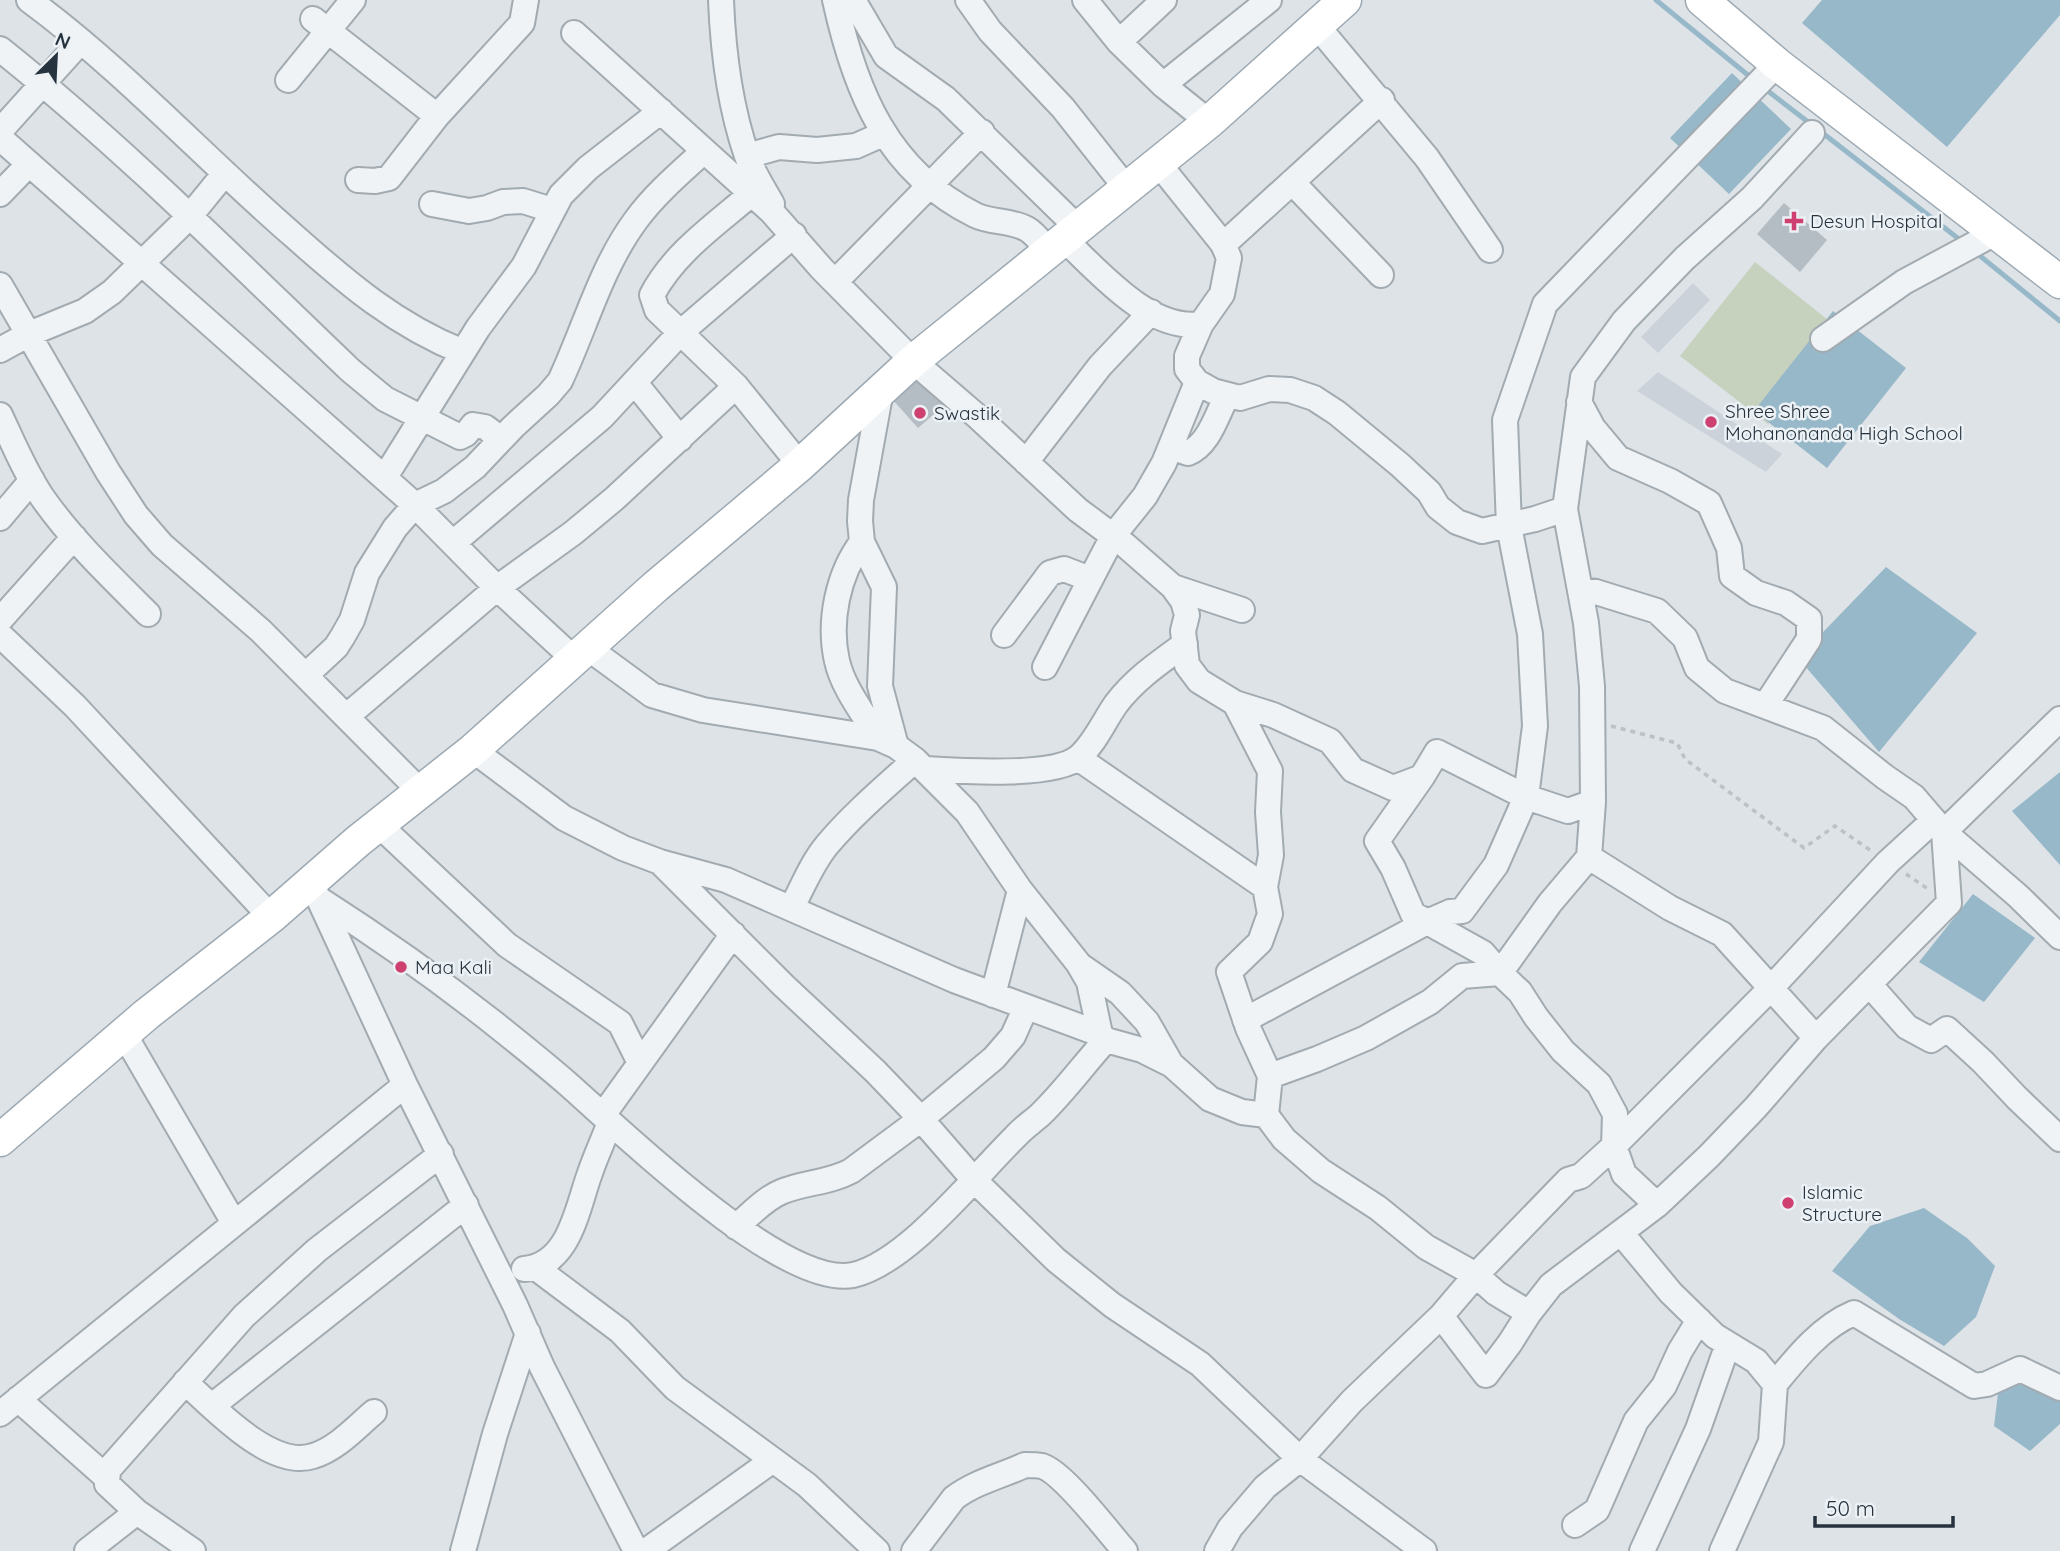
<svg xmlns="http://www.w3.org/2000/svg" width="2060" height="1551" font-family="Quicksand,sans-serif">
  <rect width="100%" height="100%" fill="#dde3e7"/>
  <path fill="#cbd2d9" d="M1693,283L1710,300L1658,353L1641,337Z
    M1658,372L1782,454L1766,472L1637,391Z"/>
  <path fill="#c6d1be" d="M1755,262L1842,331L1768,424L1680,356Z"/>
  <path fill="#97b8c8" d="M1822,0H2060V15L1947,147L1802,23Z
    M1732,73L1791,129L1729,194L1670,138Z
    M1833,311L1906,368L1827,468L1754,411Z
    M1886,567L1977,633L1879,752L1798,658Z
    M2060,772V865L2012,811Z
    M1973,894L2035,938L1984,1002L1919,962Z
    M1924,1208L1967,1238L1995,1266L1976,1317L1944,1346L1899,1319L1832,1271L1870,1226Z
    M2034,1378L2060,1394V1424L2030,1451L1994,1426L1999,1385Z"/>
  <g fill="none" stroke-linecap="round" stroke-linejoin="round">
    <path stroke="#97b8c8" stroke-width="5" d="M1656,0L1754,80
      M1764,88L1812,125
      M1820,131L1964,243
      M1974,251L2060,321"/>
  </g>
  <path fill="#b4bdc4" d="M1784,203L1827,240L1800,272L1757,234Z
    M921,373L954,397L918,428L892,399Z"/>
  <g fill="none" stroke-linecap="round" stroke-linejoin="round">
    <g stroke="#a2abb1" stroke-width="28">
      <path id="minor" d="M29,0C124,70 205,159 294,236C348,284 396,325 463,352
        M721,0C723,51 730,107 747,156C753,173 763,188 772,204
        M835,0C855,91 887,171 975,215C991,223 1011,220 1027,229C1036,234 1042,244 1049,252
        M853,0L886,56L946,99L1078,228
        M968,0L990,31L1063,108L1127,189
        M1085,0L1119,42L1163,85L1209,122
        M313,19L437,116
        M1318,27L1427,158L1490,250
        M574,33L771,211L822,269L913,361L978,417L1078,510L1125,545L1173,587L1183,601L1187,615L1183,631L1187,665L1199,681L1235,703L1273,715L1330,741L1353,770L1393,788L1422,777L1437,752L1526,797L1568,811L1593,802
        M1119,42L1164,0
        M0,49C124,148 236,261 350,370L385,399L460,437L466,434L473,425L485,427L501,439
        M288,80L353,0
        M1163,85L1269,0
        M0,131L81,41
        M1812,133L1752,198L1685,258L1624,321L1583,377L1565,509L1586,623L1592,686L1593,802L1589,857L1670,908L1722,934L1816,1038
        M0,138L415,505L497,588L575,660
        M747,156L779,147L817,150L856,146L883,134
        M358,180L375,181L389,178L437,116L522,23L526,0
        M1292,182L1381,275
        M0,194L29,164
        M750,195C715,225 674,253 652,295L657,310L736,386L800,465
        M432,204L469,211L487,208L503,202L523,201L552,210
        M1065,240C1099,272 1150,332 1201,324L1222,294L1229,258L1223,244L1158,163
        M1223,245L1382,100
        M835,282L982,132
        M0,285L108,472L136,515L162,545L261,631L421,792
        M1201,324L1187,356V369L1197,382L1213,391L1240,398L1269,389L1290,390L1314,398L1337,413L1400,465L1429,492L1438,507L1457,522L1482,531L1535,519L1565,509
        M1823,339L1904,282L1995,233
        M0,350L29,334L85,311L112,292L190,216L225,173
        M635,383L680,439
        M881,390L861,500L860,521L862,542L884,587L880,686L896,746
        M1579,402L1593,428L1618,458L1670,481L1709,503L1729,548L1732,576L1756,593L1786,603L1809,619V639L1765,706
        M0,415C13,443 25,472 42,497C72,540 111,577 148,614
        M1171,447L1188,453C1209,445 1217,414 1227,396
        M1026,462L1100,366L1151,312
        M385,477L478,328L524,266L561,195L588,168L661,111
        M0,518L32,480
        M862,542C838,574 828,621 837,661C843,688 864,714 878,738
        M453,543L602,417L680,333L794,235
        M1173,587L1242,610
        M1580,590L1596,592L1657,611L1685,638L1697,668L1725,691L1823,728L1885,777L1914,797L1944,832L2018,896L2060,937
        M0,620L74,537
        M0,635L75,706L271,917
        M1004,635L1050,573L1064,569L1090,579
        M588,648L652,695L703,710L878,738L896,746L915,760L967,812L1020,890L1078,963L1089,982L1100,1034L1106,1040L1142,1050L1172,1065L1210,1099L1242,1112L1266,1115
        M1045,667L1113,536L1145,496L1164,463L1197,382
        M306,675L336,647L343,636L352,620L367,573L395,528L415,505L444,491L475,467L513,427L548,395L560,381C585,328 601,267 636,220C655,194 680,173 704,151
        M1235,703L1270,771L1268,812L1271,855L1265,887L1270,914L1260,942L1229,972L1248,1028L1270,1076
        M347,716L497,588L573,533L614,499L736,386
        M473,750L564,818L623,848L660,862L726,880L954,980L1100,1034
        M1078,758L1265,887
        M924,769C958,771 1054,778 1079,757C1095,743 1104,721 1116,704C1135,679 1160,662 1185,644
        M1422,777L1377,841L1393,868L1413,914L1483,953L1500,973L1550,903L1589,857
        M379,825L507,945L620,1023L640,1063
        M660,862L784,986L875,1071L921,1119L974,1180L1056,1260L1112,1305L1200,1364L1300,1459L1424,1551
        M318,897L405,1085L515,1305L542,1367L636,1551
        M319,899C380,938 438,979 495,1024C520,1044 545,1064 569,1085C621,1131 783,1289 853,1275C907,1263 976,1175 1016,1136C1023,1128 1032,1122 1040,1115C1064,1092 1084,1064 1106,1040
        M792,907C803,886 812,863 827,845C853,814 885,787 915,760
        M1081,966L1120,993L1147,1022L1171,1064
        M1869,984L1907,1027L1931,1040L1947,1029L1983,1062L2017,1098L2060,1139
        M993,995L1020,890
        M1245,1020L1427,922L1450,912L1462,911L1496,865L1526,797L1535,726L1530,634L1509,526L1505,420L1545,304L1777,64
        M124,1034L234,1223
        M603,1115L733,934
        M736,1227C750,1215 764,1199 781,1192C804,1182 829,1183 851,1171L921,1119L994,1058L1013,1036L1026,1007
        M1621,1233L1671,1293L1715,1336L1756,1361L1775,1384L1771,1442L1722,1551
        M536,1268L620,1331L675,1388L807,1485L877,1551
        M524,1269C570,1265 577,1208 590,1173C596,1155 604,1139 610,1122
        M1529,1313L1496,1293L1476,1275L1426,1247L1378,1208L1321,1171L1284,1139L1266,1115L1270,1076L1317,1059L1366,1038L1430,1002L1462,976L1500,973L1520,992L1536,1017L1563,1051L1599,1084L1615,1114L1614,1146L1624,1174L1657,1205
        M1441,1316L1476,1275L1568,1180L1581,1176L1614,1146L1771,988L1888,862L1934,820
        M185,1382C213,1407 271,1470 313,1456C337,1449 356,1427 374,1412
        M1775,1384C1797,1357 1822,1326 1854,1313L1974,1386L1987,1384L2020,1369L2060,1388
        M18,1399L106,1477
        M212,1406L466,1205
        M0,1414L405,1085
        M137,1512L193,1551
        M1575,1525L1597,1510L1636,1421L1664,1386L1680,1351L1699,1320
        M87,1551L137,1512L107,1484L108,1470L244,1316L317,1250L441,1154
        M463,1551L495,1434L528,1333
        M646,1551L773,1460
        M914,1551L954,1498C975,1482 1001,1476 1025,1465C1031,1465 1037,1465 1042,1466C1064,1473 1108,1532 1125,1551
        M1217,1551L1230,1528L1265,1487L1300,1459L1352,1401L1441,1316L1486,1375L1510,1343L1529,1313L1551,1285L1657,1205L1709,1156L1756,1107L1816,1038L1949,903L1944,832L2060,719
        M1642,1551L1698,1429L1728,1344"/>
    </g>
    <g stroke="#9ca9b3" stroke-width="35">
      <path id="major" d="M1702,0L1777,64L2060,282
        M0,1140L147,1014L271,917L358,841L473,750L655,587L800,465L913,361L1209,122L1345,0"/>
    </g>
    <path stroke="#bbc1c5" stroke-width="3.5" stroke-dasharray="5 5" stroke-linecap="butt" d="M1611,726L1677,743L1685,759L1804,848L1835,826L1870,850
      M1906,874L1928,889"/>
    <use href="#minor" stroke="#f0f3f5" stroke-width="24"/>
    <use href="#major" stroke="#fff" stroke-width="32"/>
  </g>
  <g fill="#ce4070" stroke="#ecf1f5" stroke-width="2.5">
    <path d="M1790.5 210.5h7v7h7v7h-7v7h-7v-7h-7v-7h7z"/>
    <circle cx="920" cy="413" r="7"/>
    <circle cx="1711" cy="422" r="7"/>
    <circle cx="401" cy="967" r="7"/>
    <circle cx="1788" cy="1203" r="7"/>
  </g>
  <g text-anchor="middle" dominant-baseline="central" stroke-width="5" stroke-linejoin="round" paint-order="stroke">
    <g font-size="19" fill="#26333e" stroke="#ecf1f5" text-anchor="start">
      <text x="1810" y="221">Desun Hospital</text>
      <text x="1725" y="411">Shree Shree<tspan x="1725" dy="22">Mohanonanda High School</tspan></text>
      <text x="934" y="413">Swastik</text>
      <text x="415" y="967">Maa Kali</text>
      <text x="1802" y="1192">Islamic<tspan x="1802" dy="22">Structure</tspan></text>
    </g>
  </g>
  <g transform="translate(56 56) rotate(24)" stroke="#ecf1f5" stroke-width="5" paint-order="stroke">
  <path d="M0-5L12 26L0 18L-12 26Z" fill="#26333e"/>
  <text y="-10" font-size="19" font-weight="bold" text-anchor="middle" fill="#26333e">N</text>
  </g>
  <path d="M1815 1516v10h138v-10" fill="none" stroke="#26333e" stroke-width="3.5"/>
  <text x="1826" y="1516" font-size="21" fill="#26333e" stroke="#ecf1f5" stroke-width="5" paint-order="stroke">50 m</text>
</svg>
